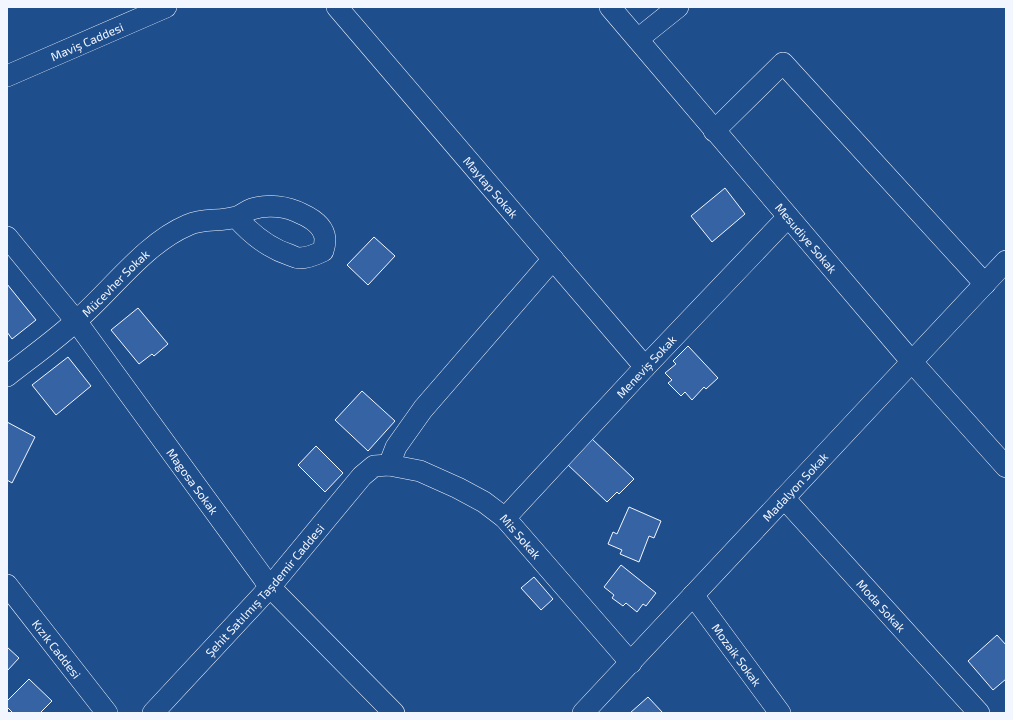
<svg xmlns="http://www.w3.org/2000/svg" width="1013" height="720" font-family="'Exo 2',sans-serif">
  <rect width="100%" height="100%" fill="#1f4e8c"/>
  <path fill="#3563a3" stroke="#f2f6ff" d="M725,188L745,214L712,242L691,216Z
    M374,237L395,256L368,285L347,265Z
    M7,284L36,320L12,339L7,332Z
    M138,308L168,344L154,356L152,354L139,364L111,330Z
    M688,346L718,378L706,389L704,387L692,400L685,392L681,396L668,383L672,380L665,373L676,364L673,361Z
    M68,357L91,386L56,415L32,385Z
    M362,391L395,421L368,451L335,420Z
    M7,422L35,437L12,483L7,480Z
    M591,438L634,479L619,494L617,492L607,502L567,464Z
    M316,446L343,473L325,492L298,465Z
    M629,507L661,521L654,538L649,536L639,562L620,554L622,550L608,544L613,532L617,534Z
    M621,565L656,593L646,606L643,604L637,612L626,603L623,606L612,598L614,595L604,587Z
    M534,577L553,599L541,610L521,588Z
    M997,635L1006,645V679L993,690L968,661Z
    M7,647L19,658L7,671Z
    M29,679L52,701L40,713H13L7,707V701Z
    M648,697L663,713H630Z"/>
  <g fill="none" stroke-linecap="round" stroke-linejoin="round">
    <g stroke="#f2f6ff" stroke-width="22">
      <g id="minor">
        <path id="s1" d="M337,7L645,367"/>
        <path id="s2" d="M610,7L912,362L1006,467"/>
        <path d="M638,39L678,7"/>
        <path id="s3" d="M7,76L166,7"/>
        <path d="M714,131L783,63L985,284"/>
        <path id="s4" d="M7,237L76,321L270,587L394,713"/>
        <path id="s5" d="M7,376C30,358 54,341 76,321C111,291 145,243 188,225C203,218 220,222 236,217C241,216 246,211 252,209C268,204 287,206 302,214C313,219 324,226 325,239C325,243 324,248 323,251C315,255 307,258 299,258C296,258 293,256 290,255C268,248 251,234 236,217"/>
        <path d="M389,465L396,447L423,409L553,259"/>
        <path id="s6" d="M784,498L979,713"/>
        <path id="s7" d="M505,518L645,367L788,217"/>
        <path id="s8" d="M7,585L107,713"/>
        <path id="s9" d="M693,595L780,713"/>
        <path id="s10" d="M153,713L270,587L362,476L374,466L389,465L420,471L458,488L484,502L505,518L631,663"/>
        <path id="s11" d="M583,713L1006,261"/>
      </g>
    </g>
    <use href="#minor" stroke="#1f4e8c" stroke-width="21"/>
  </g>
  <g text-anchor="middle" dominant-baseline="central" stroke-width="3" stroke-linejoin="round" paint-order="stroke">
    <g font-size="12" fill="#f2f6ff" stroke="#1f4e8c">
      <text stroke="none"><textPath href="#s3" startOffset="87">Maviş Caddesi</textPath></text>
      <text stroke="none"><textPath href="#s1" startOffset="237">Maytap Sokak</textPath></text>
      <text stroke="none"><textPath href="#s2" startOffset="303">Mesudiye Sokak</textPath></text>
      <text stroke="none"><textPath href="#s5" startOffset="143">Mücevher Sokak</textPath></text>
      <text stroke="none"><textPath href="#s7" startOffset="207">Meneviş Sokak</textPath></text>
      <text stroke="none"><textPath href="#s4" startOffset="307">Magosa Sokak</textPath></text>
      <text stroke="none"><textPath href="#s11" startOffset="310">Madalyon Sokak</textPath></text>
      <text stroke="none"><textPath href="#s10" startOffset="500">Mis Sokak</textPath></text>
      <text stroke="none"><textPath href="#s10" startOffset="166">Şehit Satılmış Taşdemir Caddesi</textPath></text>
      <text stroke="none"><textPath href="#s6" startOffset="145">Moda Sokak</textPath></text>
      <text stroke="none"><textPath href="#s8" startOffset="81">Kızık Caddesi</textPath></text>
      <text stroke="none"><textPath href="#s9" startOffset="74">Mozaik Sokak</textPath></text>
    </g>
  </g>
  <rect width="1013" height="720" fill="none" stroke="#f2f6ff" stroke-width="16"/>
</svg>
